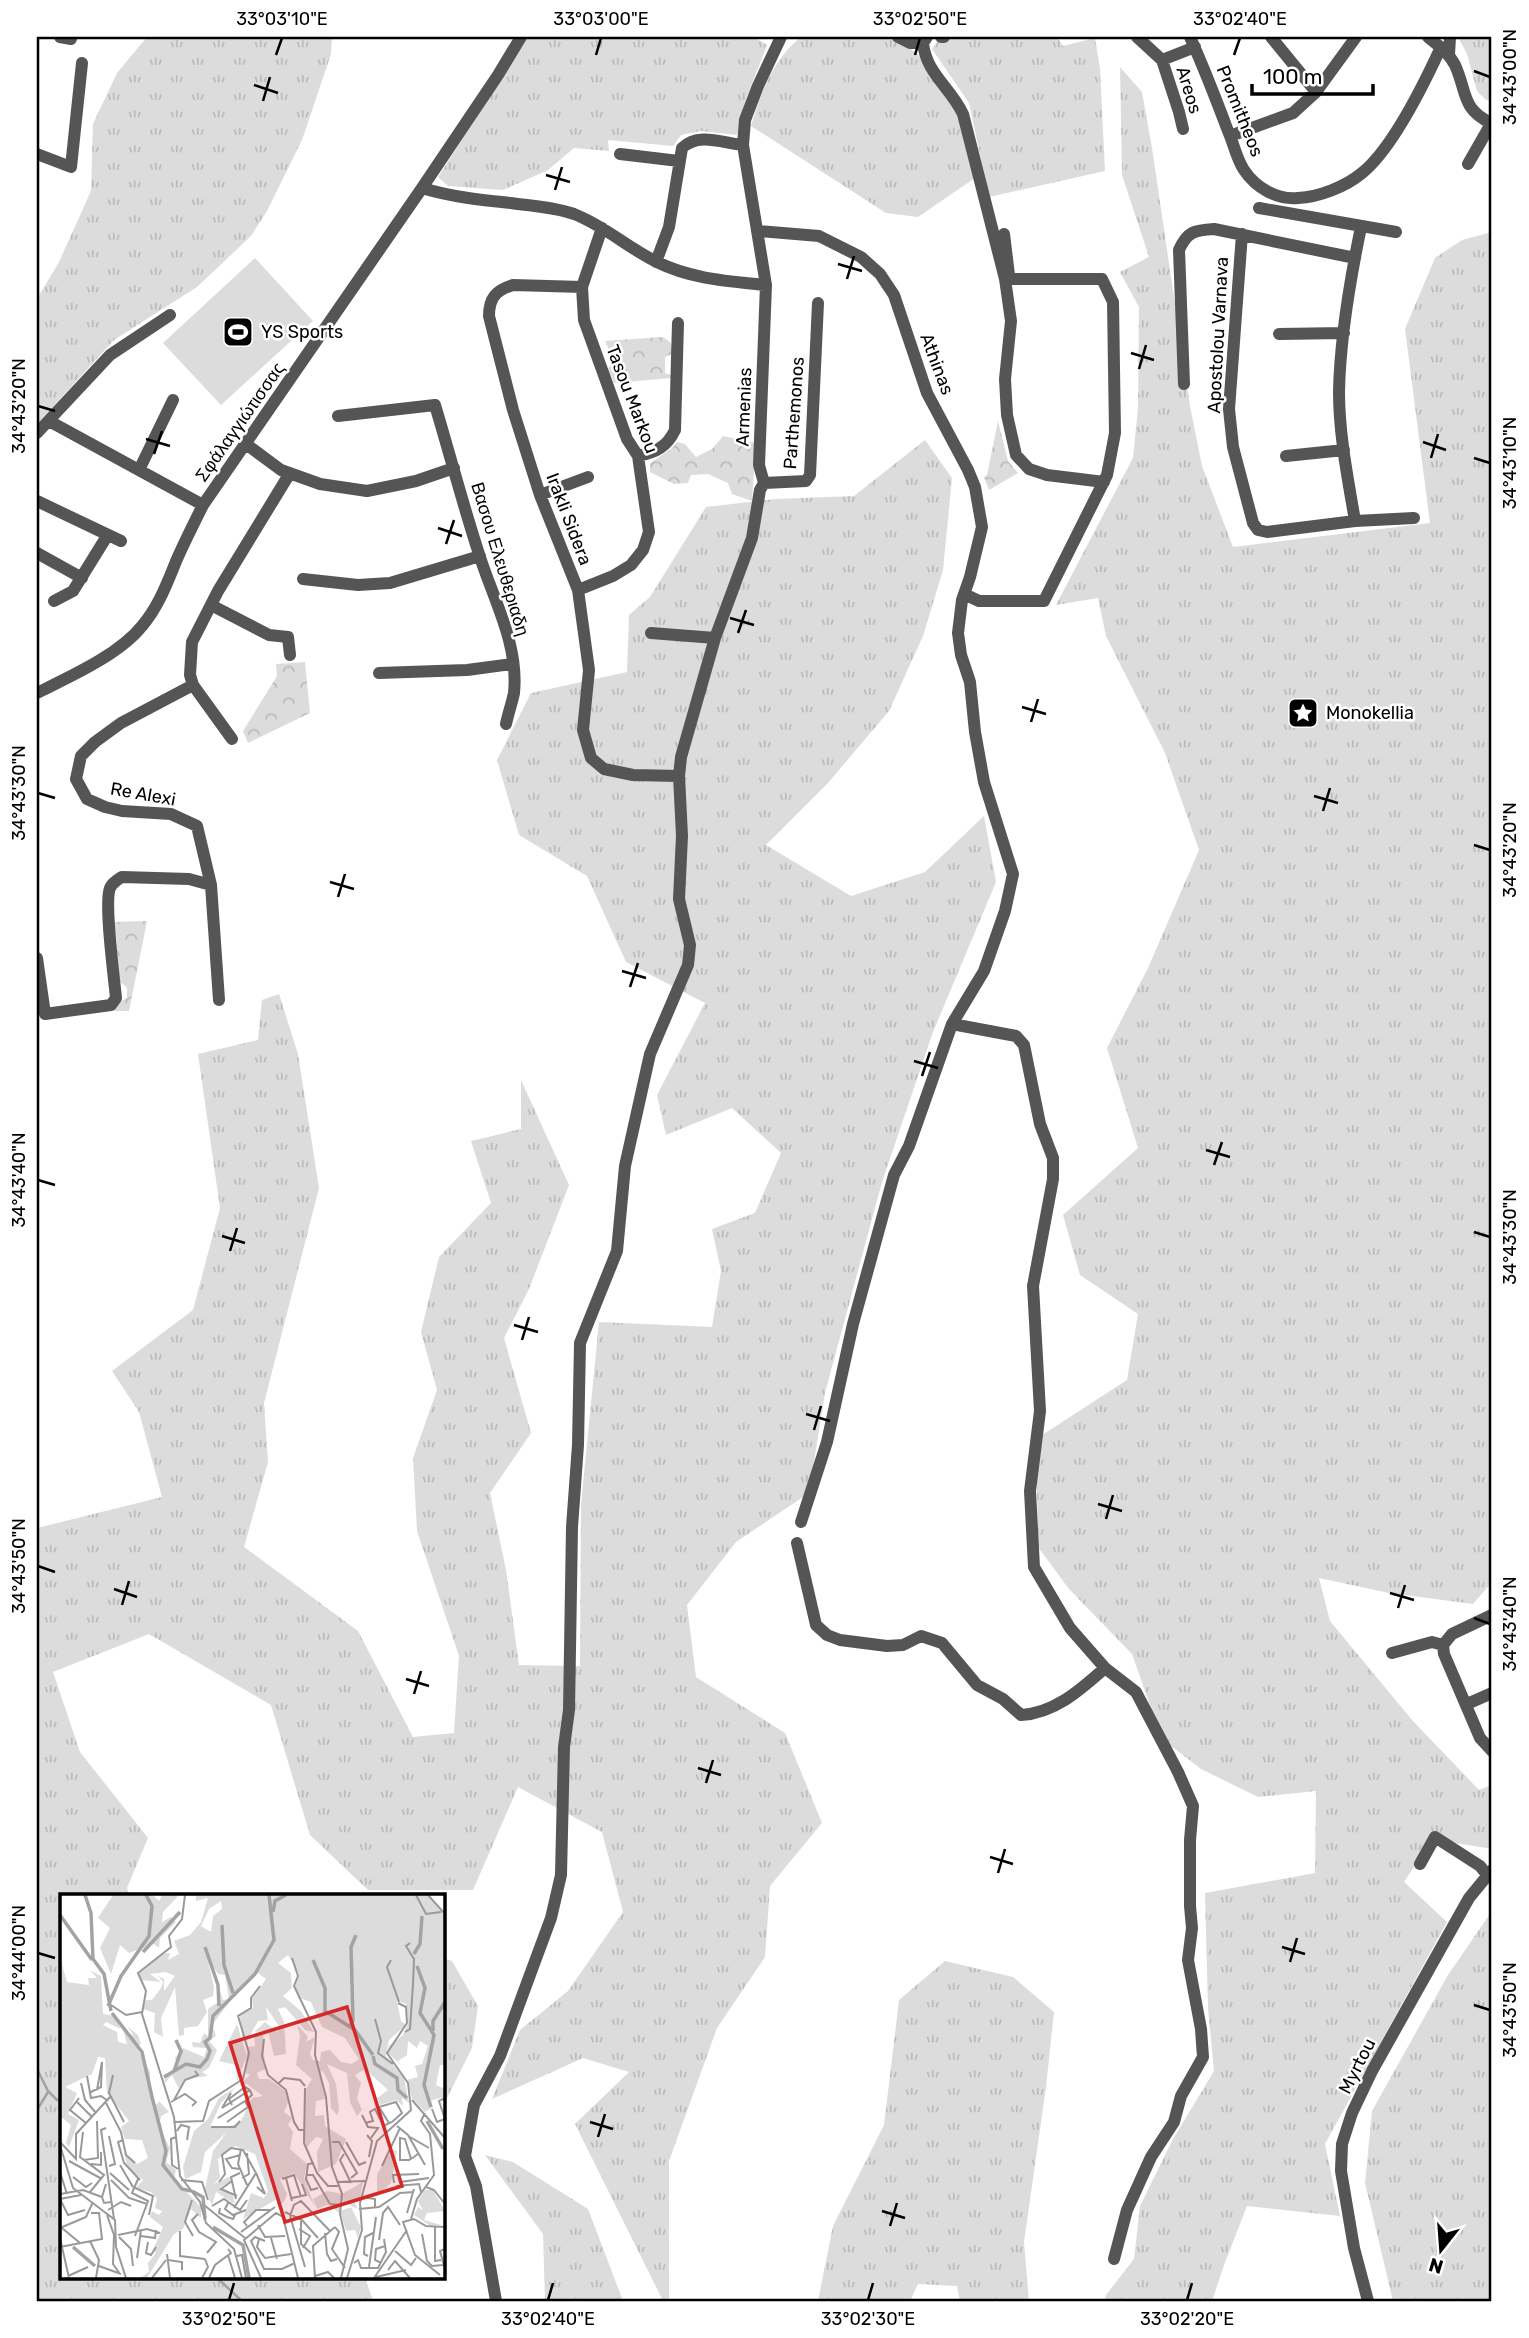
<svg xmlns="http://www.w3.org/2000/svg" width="1529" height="2338" font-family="Rubik,sans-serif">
  <defs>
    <pattern id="grass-tufts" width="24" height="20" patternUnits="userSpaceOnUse" patternTransform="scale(1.75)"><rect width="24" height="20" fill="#dcdcdc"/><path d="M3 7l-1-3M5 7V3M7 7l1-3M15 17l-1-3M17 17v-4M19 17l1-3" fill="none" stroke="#bbb"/></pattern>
    <pattern id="forest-crowns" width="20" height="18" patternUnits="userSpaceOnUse" patternTransform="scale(1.75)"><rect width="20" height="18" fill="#dcdcdc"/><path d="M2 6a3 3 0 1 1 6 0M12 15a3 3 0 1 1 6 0" fill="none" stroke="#bbb"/></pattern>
  </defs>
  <rect width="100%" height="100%" fill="#fff"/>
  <path fill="url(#grass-tufts)" d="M147,37H332L331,54L302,140L267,211L251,236L197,287L114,340L37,424V299L59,262L91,191L93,124L117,73Z
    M528,37H754L767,45L746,99L737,135L700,131L681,135L673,146L608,140L609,151L574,148L548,170L503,190L448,186L438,177Z
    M801,37H890L917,53L960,119L975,178L918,217L886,213L751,126C761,93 773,59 801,37Z
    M960,37H1057L1063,46L1095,38L1100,69L1105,171L989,197L969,103L932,49L937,42Z
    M1458,37H1492V99L1486,100L1477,91L1467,54Z
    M1120,67L1142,92L1152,148L1190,406L1202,466L1233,547L1430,523L1405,329L1435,258L1462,240L1492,232V1582L1473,1604L1389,1593L1319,1578L1330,1621L1412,1720L1479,1790L1492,1785V1849L1432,1839L1404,1882L1447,1922L1325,2144L1340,2216L1247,2206L1224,2265L1212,2301H1105L1106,2295L1134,2259L1140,2206L1173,2139L1214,2071L1208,2008L1205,1893L1315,1873L1316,1791L1258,1797L1201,1769L1162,1739L1132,1654L1069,1589L1038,1547L1036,1439L1127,1380L1138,1314L1080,1275L1063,1215L1138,1148L1107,1048L1148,968L1199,850L1165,753L1106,636L1098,598L1056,605L1133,458L1138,408L1139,307L1120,272L1149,257L1122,175Z
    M925,440L952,478L943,570L923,636L889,711L828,783L766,845L851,896L925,872L984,816L996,882L933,1032L882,1182L825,1393L809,1493L736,1542L687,1605L696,1677L785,1733L822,1823L770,1886L765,1957L717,2028L669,2161V2301H663L575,2124L629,2072L583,2058L492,2099L520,2030L568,1991L623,1912L602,1832L518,1787L473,1890H368L310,1835L271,1705L149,1634L53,1672L80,1752L148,1838L127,1888L129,1895H61V2277H365L373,2301H37V1528L162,1497L139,1412L112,1371L193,1310L220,1208L198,1054L258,1040L262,1000L279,994L298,1054L319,1188L264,1403L268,1462L244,1547L358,1631L413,1737L454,1733L459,1656L417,1531L413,1458L437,1390L421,1332L439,1257L491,1203L471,1141L521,1129V1080L569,1185L529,1289L504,1338L531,1433L490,1493L506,1570L519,1665L580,1666L581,1504L599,1322L712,1327L721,1271L712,1229L755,1213L781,1153L732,1108L666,1135L657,1095L705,1003L626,962L587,876L519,835L497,760L531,693L627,672L629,615L650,597L706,507L776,499L854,496Z
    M1492,1911V2301H1393L1365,2183L1372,2111L1448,1975Z
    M443,1958L452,1961L478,2006L472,2048L446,2100H443Z
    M945,1961L1013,1977L1054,2012L1046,2087L1024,2242L1029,2301H960L957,2286L918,2284L910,2301H818L833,2226L884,2125L899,2000Z
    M485,2155L513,2162L588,2209L623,2301H545L543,2234Z"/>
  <path fill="url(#forest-crowns)" d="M662,337C671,341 673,344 672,354L665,357V373L671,375V378L614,383L608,369L614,361L605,341Z
    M998,421L1008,461L1018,473L989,490L984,477L987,475Z
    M723,436L756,443L752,501L732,494L728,483L708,474L691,475L688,483L674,484L650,472V463L671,449L677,442L685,444L696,457L712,449Z
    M305,662L310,713L248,743L243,731L277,676L276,664Z
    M147,921L129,1011H114L117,1003L127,998V988L118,980L113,947L117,943L115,929L112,927L111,922Z"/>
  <path fill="#dcdcdc" d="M255,258L313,321L221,405L163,343Z"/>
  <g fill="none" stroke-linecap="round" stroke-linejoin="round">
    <path stroke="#a3a3a3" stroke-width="2.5" d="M37,2069L48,2091L57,2100L61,2099
      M37,2110L48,2092
      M216,2277L242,2301"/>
    <path stroke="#555" stroke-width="12" d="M60,37L71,39
      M898,37L910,43H923
      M927,37L923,43C926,73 950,87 963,114L1005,279L1011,321L1005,379L1007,415L1016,455L1029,469L1047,475L1104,482
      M941,37H944
      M1137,37L1162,60L1179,112L1183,129
      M1190,37C1204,68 1216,99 1228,131C1234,144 1236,158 1244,170C1256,188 1277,200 1298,198C1319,197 1345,187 1362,173C1393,148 1424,84 1441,47
      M1271,37L1316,92
      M1428,37C1438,45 1449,53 1455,65C1467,91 1461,109 1491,123
      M1449,55L1450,37
      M1162,60L1195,47
      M1230,136L1293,113L1316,92L1356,37
      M37,154L71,167L82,63
      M620,154L679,161
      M1468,164L1492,122
      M422,188C452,197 481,200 511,203C532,206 554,207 574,214C605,226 628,248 657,262C691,279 728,281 766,285
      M1259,208L1396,232
      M758,231L819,236L861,257L880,274L894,295L927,393L968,470L975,487L982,527L970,577L962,600L958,633L961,655L970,682L975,732L984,782L1013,874L1005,911L984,971L952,1024L909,1146L894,1175L853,1324L827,1442L801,1522
      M1004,234L1009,275
      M1242,234L1229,409L1233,447L1253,523L1258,530L1267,532L1355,521L1414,518
      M656,262L669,227L682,148C699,132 722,143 743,145
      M582,287L513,285C496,290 489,298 489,316L513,410L540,495L578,590L589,670L583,730L591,758L604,769L633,775L679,776
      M1279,334L1344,333
      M1184,384L1179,250C1187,232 1194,230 1214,229L1355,258
      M338,416L435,405C450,455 463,505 479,554C493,599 519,644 514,693C512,703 508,714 506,724
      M49,421L203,505
      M37,433L110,355L170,315
      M246,444L281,470L320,484L367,491L416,481L454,468
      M638,456C656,452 667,447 675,430L678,323
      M1286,456L1344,450
      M139,470L173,400
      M764,483L806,481L810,475L818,303
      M540,495L588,477
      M37,501L121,541
      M1355,521C1348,479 1339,435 1339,392C1340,338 1350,280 1361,227
      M37,553L82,578
      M303,579L358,585L390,583L480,556
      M578,590L613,576L631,565L643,550L649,532L638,456L627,439L584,320L582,287L602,228
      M964,594L979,601H1044L1107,475L1115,433L1113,302L1102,279H1005
      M54,601L73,591L107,536
      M211,605L269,635L288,637L290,655
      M651,633L715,638
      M379,673L467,670L512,664
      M193,685L121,723L95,742L81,756L76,779L87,799L105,807L122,811L171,814L197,826L211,885L219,1000
      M37,693C69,677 119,655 142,626C159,606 167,583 177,559C185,541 194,523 203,505L422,188L498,75L521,37
      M232,739L193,685L190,675L192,642L218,591L290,473
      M37,958L45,1014L111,1005L116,998C114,977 104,902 110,888C113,882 117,880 122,877L189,879L211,885
      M952,1024L1016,1036L1024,1045L1040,1124L1053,1158V1179L1033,1286L1040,1411L1030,1491L1034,1567L1070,1628L1105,1668L1136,1692L1178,1772L1193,1806L1190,1840V1906L1192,1928L1188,1960L1201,2029L1203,2057L1181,2096L1174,2122L1151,2157L1127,2210L1114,2259
      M797,1543L816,1625L827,1635L840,1640L887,1646L903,1645L921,1636L942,1643L977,1685L1003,1699L1021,1715C1055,1713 1080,1690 1105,1668
      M1492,1615L1452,1634L1443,1645L1444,1654L1480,1738L1492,1751
      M1392,1653L1432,1642L1443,1645
      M1467,1704L1492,1693
      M1420,1864L1435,1837L1480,1866L1488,1876
      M496,2301L476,2186L465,2156L474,2105L500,2056L551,1918L561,1875L564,1747L569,1710L572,1527L578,1445L580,1343L617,1251L625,1166L650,1054L688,965L690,945L679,899L682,836L679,776L681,757L715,638L752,538L760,490L764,483L759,465L766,285L743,145L745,120L758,86L781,37
      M1368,2301L1354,2248L1341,2171L1342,2144L1352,2113L1372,2071L1469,1898L1492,1870"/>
  </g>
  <path fill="none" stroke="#000" stroke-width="2.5" d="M276,55L282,38M596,55L601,38M915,55L920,38M1234,55L1240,38M1474,71L1490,77M254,85L278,93M263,101L270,77M546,175L570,182M555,190L562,167M838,264L862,271M847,279L854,256M1131,353L1154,360M1139,369L1146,345M38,406L55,411M146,439L170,446M1423,442L1446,450M154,454L162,431M1431,458L1438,434M1474,458L1490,463M438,528L462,536M446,544L454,520M730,618L754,625M738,633L746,610M1022,707L1046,714M1031,722L1038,699M38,793L55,798M1314,796L1338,803M1323,811L1330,788M1474,845L1490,850M330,882L354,889M338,897L345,874M622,971L646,978M630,987L638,963M914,1061L938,1068M922,1076L930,1052M1206,1150L1230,1157M1214,1165L1222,1142M38,1180L55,1185M1474,1232L1490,1237M222,1236L245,1243M230,1251L237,1228M514,1325L538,1332M522,1340L529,1317M806,1414L830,1421M814,1430L821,1406M1098,1504L1122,1511M1106,1519L1113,1495M38,1566L55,1572M114,1589L137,1597M1390,1593L1414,1600M122,1605L129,1581M1398,1608L1405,1585M1474,1618L1490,1624M406,1679L429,1686M414,1694L421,1671M698,1768L721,1775M706,1783L713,1760M990,1857L1013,1864M998,1873L1005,1849M1282,1947L1305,1954M38,1953L55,1958M1290,1962L1297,1938M1474,2005L1490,2010M590,2122L613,2129M598,2137L605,2114M882,2211L905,2218M890,2226L897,2203M229,2300L234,2283M548,2300L553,2283M868,2300L873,2283M1187,2300L1192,2283"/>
  <defs>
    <g id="stadium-square" transform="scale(1.575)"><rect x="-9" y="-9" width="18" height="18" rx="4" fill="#000" stroke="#fff"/><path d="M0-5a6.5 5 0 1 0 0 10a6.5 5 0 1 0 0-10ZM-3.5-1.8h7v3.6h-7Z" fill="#fff"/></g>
    <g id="sight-square" transform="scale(1.575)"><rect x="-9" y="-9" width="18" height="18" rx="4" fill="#000" stroke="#fff"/><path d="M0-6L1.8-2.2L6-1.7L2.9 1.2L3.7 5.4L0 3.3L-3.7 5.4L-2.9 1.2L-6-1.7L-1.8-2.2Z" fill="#fff"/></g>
  </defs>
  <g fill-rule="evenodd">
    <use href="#stadium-square" x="238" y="332"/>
    <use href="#sight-square" x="1303" y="713"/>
  </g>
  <g text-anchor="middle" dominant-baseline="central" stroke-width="5" stroke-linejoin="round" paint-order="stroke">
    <g font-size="18" fill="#000" stroke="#fff">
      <text transform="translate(1189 90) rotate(73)">Areos</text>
      <text transform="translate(1240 111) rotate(68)">Promitheos</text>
      <text transform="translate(1218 335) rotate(-87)">Apostolou Varnava</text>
      <text transform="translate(937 364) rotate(69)">Athinas</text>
      <text transform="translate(632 399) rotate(69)">Tasou Markou</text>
      <text transform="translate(744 407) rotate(-88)">Armenias</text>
      <text transform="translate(794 413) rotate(-86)">Parthemonos</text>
      <text transform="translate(240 422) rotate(-55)">Σφάλαγγιώτισσας</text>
      <text transform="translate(569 519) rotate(69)">Irakli Sidera</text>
      <text transform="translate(500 559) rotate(73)">Βασου Ελευθεριαδη</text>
      <text transform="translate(143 794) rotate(10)">Re Alexi</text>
      <text transform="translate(1357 2066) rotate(-63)">Myrtou</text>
    </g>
    <g font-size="18" fill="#000" stroke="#fff" text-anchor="start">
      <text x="261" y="332">YS Sports</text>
      <text x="1326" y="713">Monokellia</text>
    </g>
  </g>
  <g transform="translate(60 1894)">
    <rect width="385" height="385" fill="#fff"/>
    <path d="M53,1H93L99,7L102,1H119L103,18L102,28L111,23L116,28L100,44L99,54L94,50L69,59L60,51L51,80L40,54L50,34L38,24ZM136,1H367L385,21V171H380L376,191L385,195V203L369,207L373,213L365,218L352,204L347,186L358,183L355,172L362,170L368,152L360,147L357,154L348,147L347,161L338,167L342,172L328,159L329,152L343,141L348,129L346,110L337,107L341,127L346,131L329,146L326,162L344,184L349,209L342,204L343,212L336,206L320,211L317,204L328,196L305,175L295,181L301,189L297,204L302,216L297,222L290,208L287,179L267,170L276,190L279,216L277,221L271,214L269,189L263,177L259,178L265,205L256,207L255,222L264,221L265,232L286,245L276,270L258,278L257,258L263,245L256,243L247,253L245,248V197L252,185L236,171L240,142L237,130L248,143L246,148L255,143L250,160L253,166L260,167L261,158L270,156L281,168L292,170L299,165L285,144L262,133L251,108L240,104L235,93L239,80L228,61L218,69L231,79L232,94L223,102L241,117L254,138L245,136L225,113L218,115L224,128L226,160L214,162L208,137L194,138L205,128L218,138L219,132L206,113L208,126L198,127L190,142L182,143L180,121L193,114L192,105L206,85L198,79L187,85L152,131L156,142L149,147L157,156L149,174L142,178L148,182L125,185L119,195L112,181L105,189L104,181L118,175L115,164L123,154L144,163L147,154L133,153L132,148L140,149L144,139L148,142V115L161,106L157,89L163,106L169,105L165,81L158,80L147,63L154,93L153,102L143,106L147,118L138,132L124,134V141L119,142L115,93L101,124L103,143L94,138L95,119L83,115L86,106H92L101,94L103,88L98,82L104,85V97L115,82L106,78L90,80L101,88L80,86L79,78L101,60L110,59L108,66L119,60L114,47L130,41L141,28L148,4L136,7ZM161,7L162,15L153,22L151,38L141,32L149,15ZM1,67L7,88L29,91L28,84H37L30,76L41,82L43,120L55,122L61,135L46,128L43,131L57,138L58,148L67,150L63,135L74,142L67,132L78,141L81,150L76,152L90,178L91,205L97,211L99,207L109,218L101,222L99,233L110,254L106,268L116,276L114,285L141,313V324L131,315L123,335L114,340L87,384H80L89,378L88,369L96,359L93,356L103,333L90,323L92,317L99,321L102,317L95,314L97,305L91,298L76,294L83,286L67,273L64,258L77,270L88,264L82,246L65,245L61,233L69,227L47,199L45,164L38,163L32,180L5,193L17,199L8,220L19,226L9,253L6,249L11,231L0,222ZM177,130L187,162L177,187L176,171L159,167ZM203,139L205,175L197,179L199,185H209L226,198L229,206L224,218L232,224L228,231L233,238L230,255L247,270L244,284L255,313L234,279L220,285L227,300L224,308L218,311L217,305L183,325L191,299L204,304L208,297L195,260L175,252L158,265L160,284L153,290L169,283L171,287L160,293L173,302L175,310L156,298L152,311L145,295L153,257L166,239L145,258L141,278L125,285L123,273L134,237L148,225L159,204L176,193L161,209L150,233L167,234L181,227L192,204L203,202L187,190L179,191L190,181L186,179L187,153L195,152L194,141ZM332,256L337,257L331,289L317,302V280ZM303,288L299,308L293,306L298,315L282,307L279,319L269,310L257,315L253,305L267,297L282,300ZM365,296H373L385,317L367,319L364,326L381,331H369L354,321L358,313L363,316L358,307ZM291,313L301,333L298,344L295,336L286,337L280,317Z" fill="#dcdcdc" fill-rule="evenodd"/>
    <path fill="none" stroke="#a3a3a3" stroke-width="3.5" d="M25,1L31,19L33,65L44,80L51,117M213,18L215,7L226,1M0,21L32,66M162,31L164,71L173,99M145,53L158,91L159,112M83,58L120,18M354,60L360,50L362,22M253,66L265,94V117L295,136L313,161M357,72L365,94L360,119L374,141L364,191L371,213M48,112L61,82L89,42L92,12L86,1M52,119L82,158L92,203M289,133L293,126L291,53L296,41M373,137V127L385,108M313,162L315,170L337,184L338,196L347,204M114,177L121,157L116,146M104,183L126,170L140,173L147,165L150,157L145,148L150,144L153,122L195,80L214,46L209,1M92,203L106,257L103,271L122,295L131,297M367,227L383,255M132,297L143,303L145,325M153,333L183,351L189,384M13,353L35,372"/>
    <path fill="none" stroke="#999" stroke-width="2" d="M125,1L122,25L109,42L111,53L78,79L86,97L82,120L114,223L120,282L140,308L146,329L174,355L182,384M356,1L366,20L381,18M368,1L385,20M232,64L238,82L234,92L256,138L255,161L266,203L272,273L282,300L280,320L288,355L281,384M331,66L327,73L339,108M51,111L66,121L82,118M315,125L321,147L318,159L333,170M345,138L350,135L353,90L354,65L346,52L350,49M204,145L202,162L208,181L226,196L234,228L239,236H245M53,181L49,199L64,228M27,182L31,204L41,202L48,207M21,189L25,206L36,219M218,190L224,184L240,186L245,192M245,194L244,249L257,279L268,292H278M37,196L42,168M29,199L41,193L42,168M171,199L162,214L190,196M19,204L10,216L26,229M385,204L379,207L385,225M114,206L125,186L138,181L135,177M352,206L385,244M16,207L32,223M111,208L125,200L136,208L132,212M46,209L61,238L66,261L75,269M172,211L169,205L185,193L190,196M372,215L377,228L385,225M302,221L308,233L318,234L311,244M158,224L185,207L192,201L190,196M115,228L143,227L149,207L183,185L189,159L178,122L191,114V104L200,92M167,228L188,213L185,207M305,229L313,227L310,218L315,215L325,235M323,232L332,228L342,219L336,208L319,213L329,229M337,232L348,241L365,271M151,233H175L180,227M46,234L41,236L54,325M117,237L121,231L129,233L127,246M23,238L20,263L44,281L30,298M307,241L312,247L309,263M49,242L55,270L49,272M116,243L111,245L112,271L118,275M350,243L369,254M63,246L58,248L64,269L80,286M0,248L16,265V240L50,203M272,248H279L297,279L291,284M286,248L299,271L306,268M0,251L13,294L55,326L56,353L66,384M181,255L178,270L187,291M284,260L280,266L291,289M351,265L345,245L340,244V266H349L354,263L359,259M24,266L38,264L37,227M9,267L42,285M254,269L248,270L246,285L251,296L258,294M31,270L41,271V258M60,271L73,293M322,272L340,234M180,275L172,274L166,265L180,261M0,278L7,300M50,279L69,296M196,279L205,300L197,293M246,281H253L270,310L281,311M339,281L340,288L369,284M13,283L26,293L32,289M182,284L189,280L187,259M226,284L232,307M222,285L234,281L241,303M51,286L69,304L87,310M121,286L142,288L148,306M172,287L161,295L177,302M159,288L165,280L162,261L171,254L183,256L196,279L174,314M277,288L305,287M334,289L333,281L359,280M46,290L42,303L44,309L51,308M336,292L359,290L361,298M73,293L93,302L89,321M366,293L374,296L385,310M0,300L23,296L42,303M301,303L315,305V313M232,304L246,301L242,290M0,305L8,321L25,316M0,305L21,301M176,305L171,283L180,279M132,306L125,328L133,342M168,309L165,315L173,321L186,316M144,311L185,344M152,312L164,305L180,316L187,306M160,314L159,319L167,323L173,325L175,321M299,315L319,313L340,299L354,298M48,316L61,308L71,312M225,318L242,326L258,344M347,319L354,295M138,320L132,326L139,338L156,348L147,359M47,321L54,341L53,370L60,380M230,322L234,311L241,307L270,337M230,322L245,373M351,325L357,305L374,281L370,240L361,227L365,219M241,326V350L251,359M198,331L205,343L225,342M187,332L184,328L196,316H210M375,332V367L381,366M275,333L279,338L272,355L285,374M0,334L26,323L33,308M2,334L20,349M239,335L250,342L243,354M120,337V362L145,365M181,338L215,313M265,339L267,360L271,367L277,365M362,340L367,367L372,372L383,371M58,341L87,335L100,339M75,342L88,307L72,299L78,285M81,342L95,344L96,336M59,343L71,355L73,372M0,344L9,384M211,344L217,365M199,345L197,353L205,364L231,360M319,346L323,319L328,313L340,331M30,347L39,366L36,384M205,347L195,343L191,347L204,375H222L235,369M88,348L86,359L91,361L96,353M0,353L42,345L39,319H31M385,355L380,357L385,375M335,357L351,371L356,364M107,360L110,384M168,361L175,384M177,362L182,361L186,384M308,362L304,360L305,343L313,339M77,364L81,336M108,366L122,368V376M294,369L298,366L301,374H318L326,358L324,345M321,369L315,366L316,355L325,352M39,372L61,380M309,373L316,323M328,376L335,367L350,384M380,381L355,361L343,328L354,325L366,332L385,333M8,382L28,373M255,382L268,378L274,384M316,383L346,376M92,384L106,366M142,384L148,373L145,365M149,384L155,371L171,359L168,355M201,384L184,346L216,319L223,323L238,384M255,384L253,352L275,333M287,384L302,336L300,309L317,247L351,216L348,189L327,159L347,129L346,113L338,109M314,384L347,336"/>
    <path fill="#d62828" fill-opacity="0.15" stroke="#d62828" stroke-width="3.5" d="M287,113L342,292L225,328L170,149Z"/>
    <rect width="385" height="385" fill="none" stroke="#000" stroke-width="3.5"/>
  </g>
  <rect width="1529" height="2338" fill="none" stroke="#ffffff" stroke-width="77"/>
  <g transform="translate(1441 2250) rotate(197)" stroke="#ffffff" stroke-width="5" paint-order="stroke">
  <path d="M0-5L12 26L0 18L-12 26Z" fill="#000000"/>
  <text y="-10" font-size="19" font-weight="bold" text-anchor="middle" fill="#000000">N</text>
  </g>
  <path d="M1252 84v10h121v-10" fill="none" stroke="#000000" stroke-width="3.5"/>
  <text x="1263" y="84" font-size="21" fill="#000000" stroke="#ffffff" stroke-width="5" paint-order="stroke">100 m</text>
  <rect x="38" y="38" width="1452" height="2262" fill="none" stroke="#000" stroke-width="2.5"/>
  <g font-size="18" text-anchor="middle" fill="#000">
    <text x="282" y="25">33°03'10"E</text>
    <text x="601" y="25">33°03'00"E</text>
    <text x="920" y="25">33°02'50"E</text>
    <text x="1240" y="25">33°02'40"E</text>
    <text transform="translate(1510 77) rotate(-90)" y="6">34°43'00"N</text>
    <text transform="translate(19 406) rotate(-90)" y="6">34°43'20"N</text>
    <text transform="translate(1510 463) rotate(-90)" y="6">34°43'10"N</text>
    <text transform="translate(19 793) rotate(-90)" y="6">34°43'30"N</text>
    <text transform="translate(1510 850) rotate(-90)" y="6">34°43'20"N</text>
    <text transform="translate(19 1180) rotate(-90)" y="6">34°43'40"N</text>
    <text transform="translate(1510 1237) rotate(-90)" y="6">34°43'30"N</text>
    <text transform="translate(19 1566) rotate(-90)" y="6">34°43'50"N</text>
    <text transform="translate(1510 1624) rotate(-90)" y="6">34°43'40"N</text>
    <text transform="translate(19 1953) rotate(-90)" y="6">34°44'00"N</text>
    <text transform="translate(1510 2010) rotate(-90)" y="6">34°43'50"N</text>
    <text x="229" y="2325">33°02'50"E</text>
    <text x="548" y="2325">33°02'40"E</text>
    <text x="868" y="2325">33°02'30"E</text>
    <text x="1187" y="2325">33°02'20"E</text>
  </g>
</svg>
